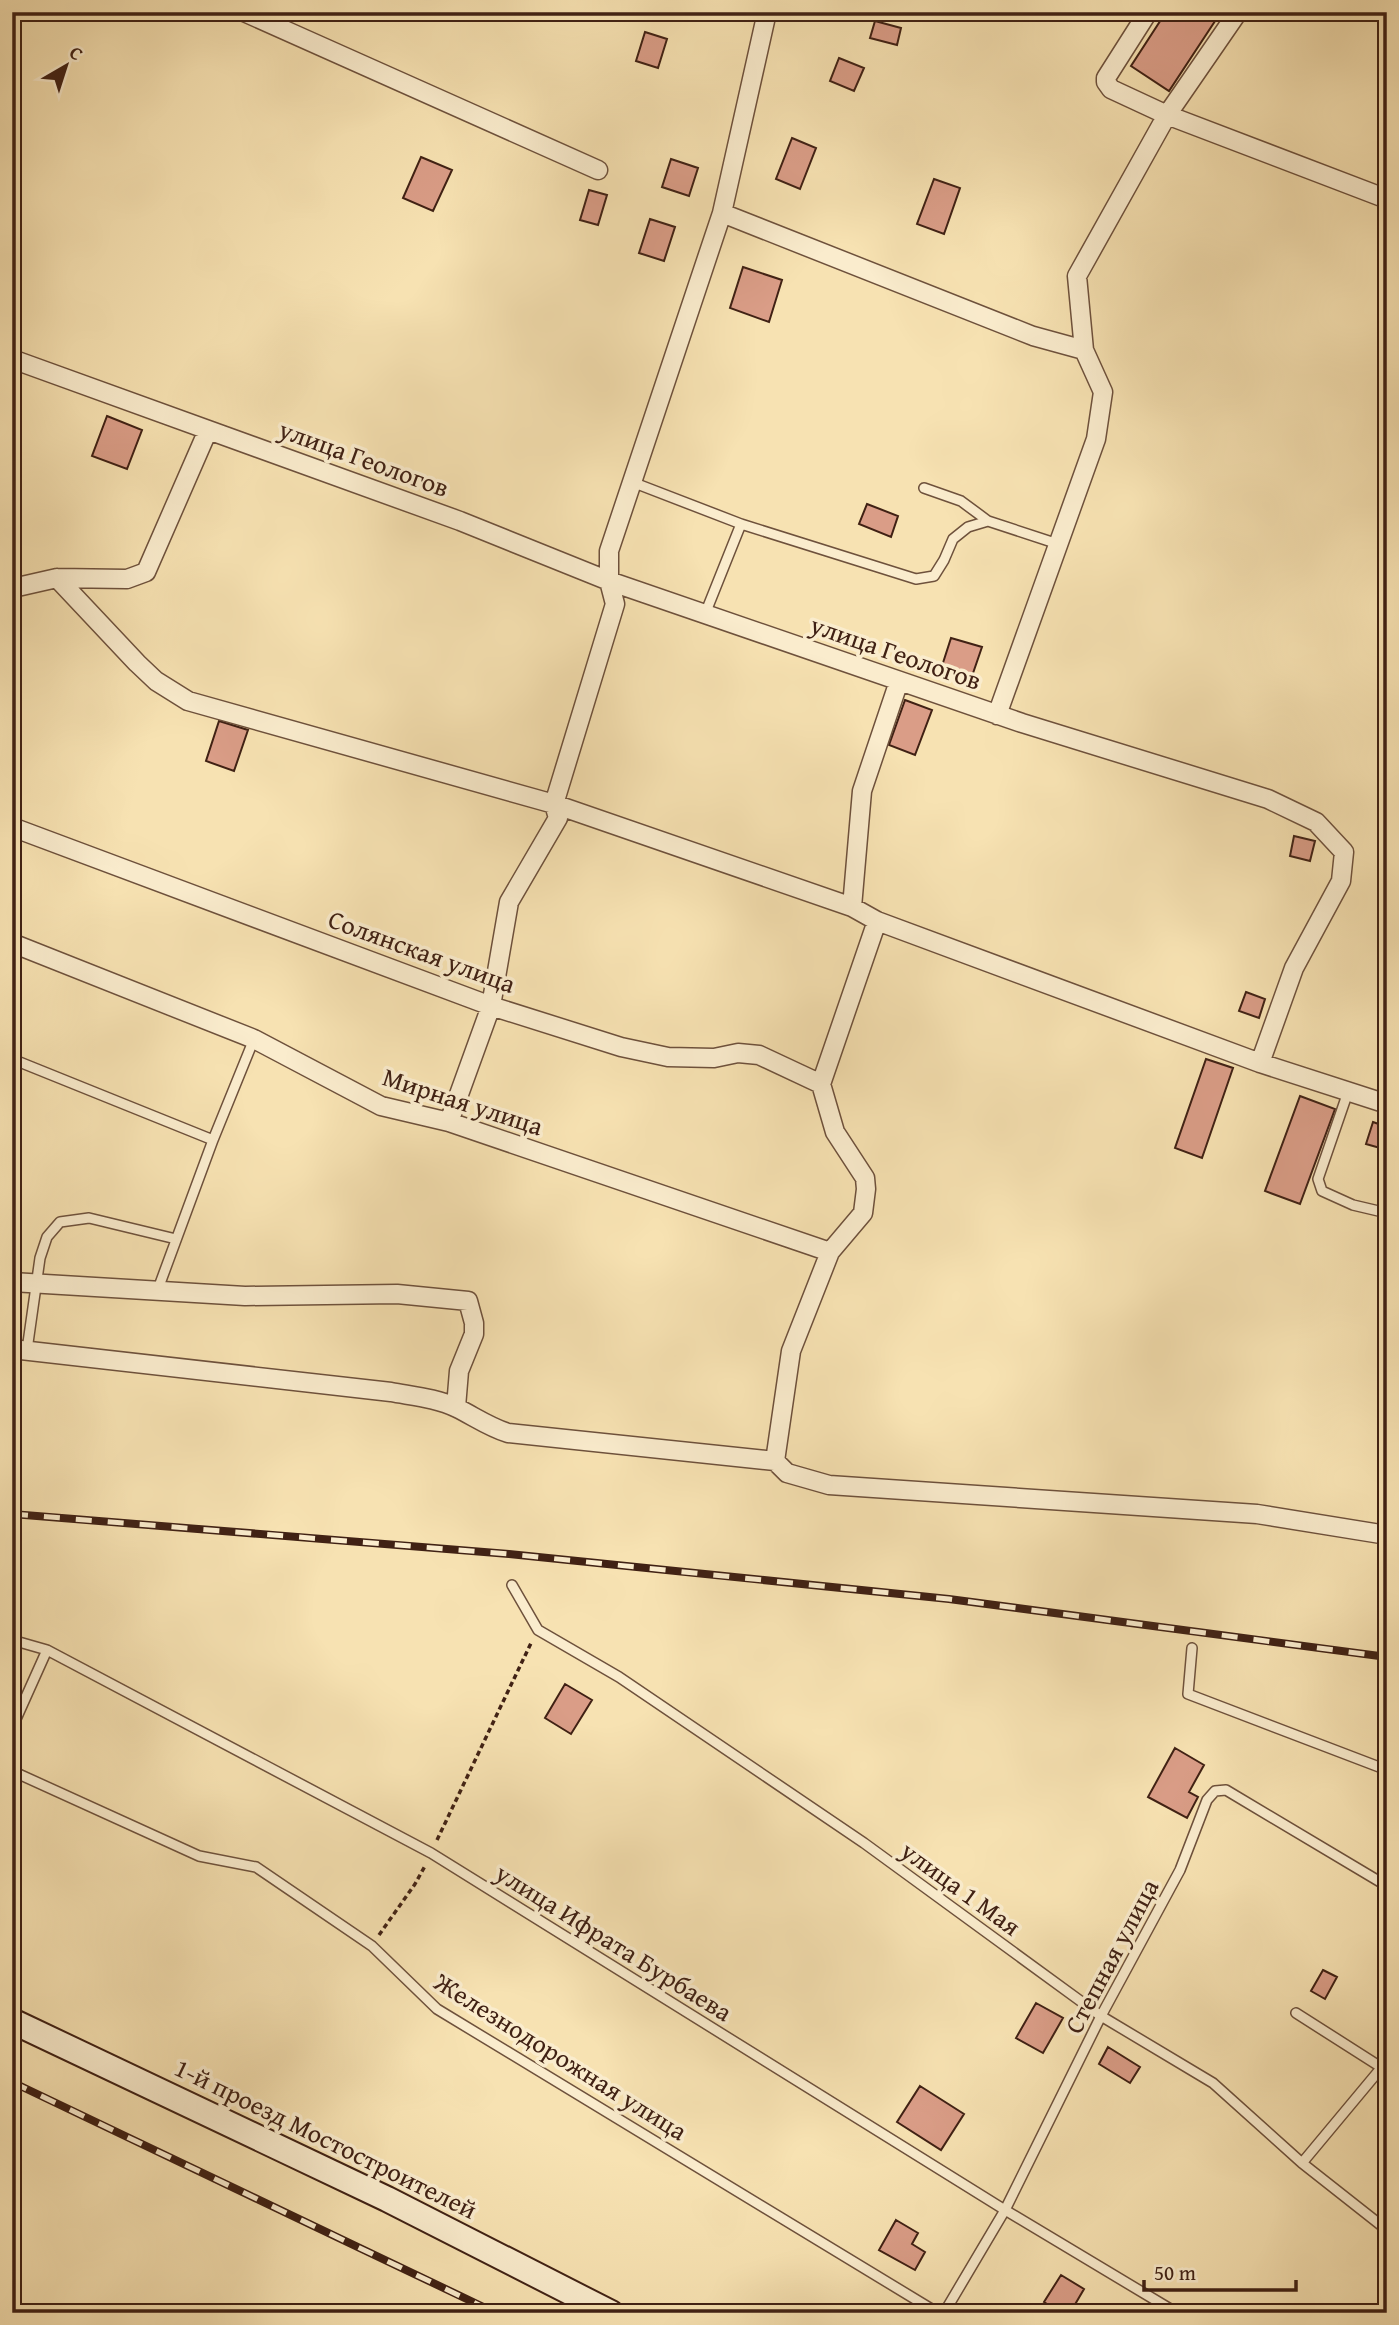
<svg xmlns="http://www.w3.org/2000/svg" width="1399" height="2325" font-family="'Gentium Book Plus',serif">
  <rect width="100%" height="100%" fill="#f7e2b2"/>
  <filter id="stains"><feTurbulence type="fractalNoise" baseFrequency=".00286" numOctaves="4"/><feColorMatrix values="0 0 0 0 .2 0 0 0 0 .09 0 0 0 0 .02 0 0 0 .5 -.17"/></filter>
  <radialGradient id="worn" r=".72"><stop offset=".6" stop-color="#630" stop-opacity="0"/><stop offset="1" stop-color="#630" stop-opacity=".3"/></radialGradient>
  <path fill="#da9d87" stroke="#402114" stroke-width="2" d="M1166,12H1221L1169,91L1131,66Z
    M875,21L901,28L897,45L870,38Z
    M645,32L667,39L658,68L636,61Z
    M839,58L864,68L854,91L830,81Z
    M792,138L816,148L800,189L776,179Z
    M421,157L452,170L433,211L403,198Z
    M671,159L698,168L689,196L662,187Z
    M934,179L960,188L944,234L917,224Z
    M589,190L607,195L598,225L580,220Z
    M650,219L675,227L664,261L639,253Z
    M743,267L782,280L769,322L730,308Z
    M107,416L142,430L127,469L92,456Z
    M867,504L898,516L891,537L859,524Z
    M951,638L982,647L971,679L941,669Z
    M905,700L932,710L915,755L889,745Z
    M219,721L248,730L234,771L206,761Z
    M1294,836L1315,841L1310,861L1290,856Z
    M1246,992L1265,999L1259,1018L1239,1011Z
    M1206,1059L1233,1068L1202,1158L1175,1148Z
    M1300,1096L1335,1109L1300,1204L1265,1191Z
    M1373,1122L1387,1127V1150L1366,1144Z
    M565,1684L592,1700L571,1734L545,1718Z
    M1175,1748L1204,1765L1189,1792L1198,1797L1187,1818L1148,1797Z
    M1323,1970L1337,1977L1325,1999L1311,1991Z
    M1036,2003L1063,2018L1043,2053L1016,2038Z
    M1108,2047L1140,2067L1130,2083L1099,2064Z
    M920,2086L964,2114L941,2150L897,2122Z
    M896,2220L918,2233L912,2244L925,2252L915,2270L879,2250Z
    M1061,2275L1084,2289L1070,2313H1061L1044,2302Z"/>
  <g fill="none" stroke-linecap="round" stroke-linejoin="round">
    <g stroke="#6e513c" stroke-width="12">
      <path id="lane" d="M632,482L741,524L916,579L934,576L944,560L953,539L968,527L988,521L1058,544
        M924,488L961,501L988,521
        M705,614L741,524
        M12,1059L213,1140
        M1348,1092L1318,1179L1322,1191L1353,1205L1387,1213
        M158,1289L213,1140L254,1039
        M27,1350L40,1258L47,1237L60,1222L89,1218L176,1239
        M512,1585L538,1630L619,1677L864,1843L1101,2016L1213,2083L1302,2163L1387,2230
        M12,1640L47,1650L431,1853L1005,2210L1177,2313
        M1192,1648L1188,1694L1387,1770
        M12,1728L47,1650
        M12,1771L199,1856L256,1867L372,1946L437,2009L938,2313
        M1296,2013L1387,2071
        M1302,2163L1387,2061
        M944,2313L1005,2210L1101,2016L1180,1870L1207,1800L1215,1791L1226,1790L1387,1886"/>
    </g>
    <g stroke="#6e513c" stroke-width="21">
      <path id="street" d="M244,12L598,170
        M1148,12L1106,78V82L1111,89L1167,115L1387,199
        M722,213L1033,336L1084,350
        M12,359L460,521L609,581L1022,723L1268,799L1316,822L1344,852L1341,881L1294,968L1260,1063
        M57,578L137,663L156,681L188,701L554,804L852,907L877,921L1260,1063L1387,1104
        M13,588L57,578L127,579L146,572L208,430
        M997,715L1096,439L1103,392L1084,350L1077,276L1167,115L1238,12
        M12,827L491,1006L621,1047L668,1057L714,1058L738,1053L759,1055L821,1084
        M852,907L862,791L899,681
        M12,943L254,1039L381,1106L449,1122L830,1252
        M449,1122L491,1006L509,902L558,818L554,804L615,604L609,581V551L722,213L767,12
        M12,1282L245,1296L397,1294L468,1301L474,1323V1334L459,1371L456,1407
        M12,1349L391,1392C412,1396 437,1398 457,1408C475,1417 489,1427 508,1433L775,1461L787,1473L829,1485L1257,1514L1387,1535
        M775,1461L791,1351L830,1252L863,1213L866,1189L865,1178L835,1132L821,1084L877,921"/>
    </g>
    <g stroke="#402114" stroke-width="28">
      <path id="secondary" d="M12,2021L387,2199L611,2313"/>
    </g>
    <path stroke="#402114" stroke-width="3.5" stroke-dasharray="5 3.5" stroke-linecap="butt" d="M437,1840L532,1641
      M379,1935L415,1884L425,1866"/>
    <use href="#lane" stroke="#faeccd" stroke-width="9"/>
    <use href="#street" stroke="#faeccd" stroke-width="18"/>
    <use href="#secondary" stroke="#faeccd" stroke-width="24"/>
    <g stroke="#402114" stroke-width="8">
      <path id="rail" d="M12,1514L509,1554L949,1599L1387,1657
        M12,2082L496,2313"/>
    </g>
    <use href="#rail" stroke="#faeccd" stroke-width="5" stroke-dasharray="16" stroke-linecap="butt"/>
  </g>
  <g text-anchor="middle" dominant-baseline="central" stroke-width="7" stroke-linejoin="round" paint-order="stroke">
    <g font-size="26" fill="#402114" stroke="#faeccd">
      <text transform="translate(364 458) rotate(20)">улица Геологов</text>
      <text transform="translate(896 652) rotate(19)">улица Геологов</text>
      <text transform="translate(422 951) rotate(20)">Солянская улица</text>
      <text transform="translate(463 1101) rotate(18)">Мирная улица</text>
      <text transform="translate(961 1888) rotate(36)">улица 1 Мая</text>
      <text transform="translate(614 1942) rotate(32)">улица Ифрата Бурбаева</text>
      <text transform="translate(1111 1956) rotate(-62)">Степная улица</text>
      <text transform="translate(561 2056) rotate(32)">Железнодорожная улица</text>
      <text transform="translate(326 2138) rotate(26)">1-й проезд Мостостроителей</text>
    </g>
  </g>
  <rect width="1399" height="2325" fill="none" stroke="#f7e2b2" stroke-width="42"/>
  <rect x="14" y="14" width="1371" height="2297" fill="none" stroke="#402114" stroke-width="3.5"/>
  <rect x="21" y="21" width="1357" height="2283" fill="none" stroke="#402114" stroke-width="2"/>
  <g transform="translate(66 66) rotate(39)" stroke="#faeccd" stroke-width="5" paint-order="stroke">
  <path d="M0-5L12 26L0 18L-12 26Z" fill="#402114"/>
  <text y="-10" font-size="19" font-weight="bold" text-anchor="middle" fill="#402114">С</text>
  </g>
  <path d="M1144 2280v10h152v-10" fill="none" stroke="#402114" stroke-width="3.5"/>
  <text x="1154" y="2280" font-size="21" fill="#402114" stroke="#faeccd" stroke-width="5" paint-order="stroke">50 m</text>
  <rect width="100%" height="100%" filter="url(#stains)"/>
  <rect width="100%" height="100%" fill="url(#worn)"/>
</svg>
